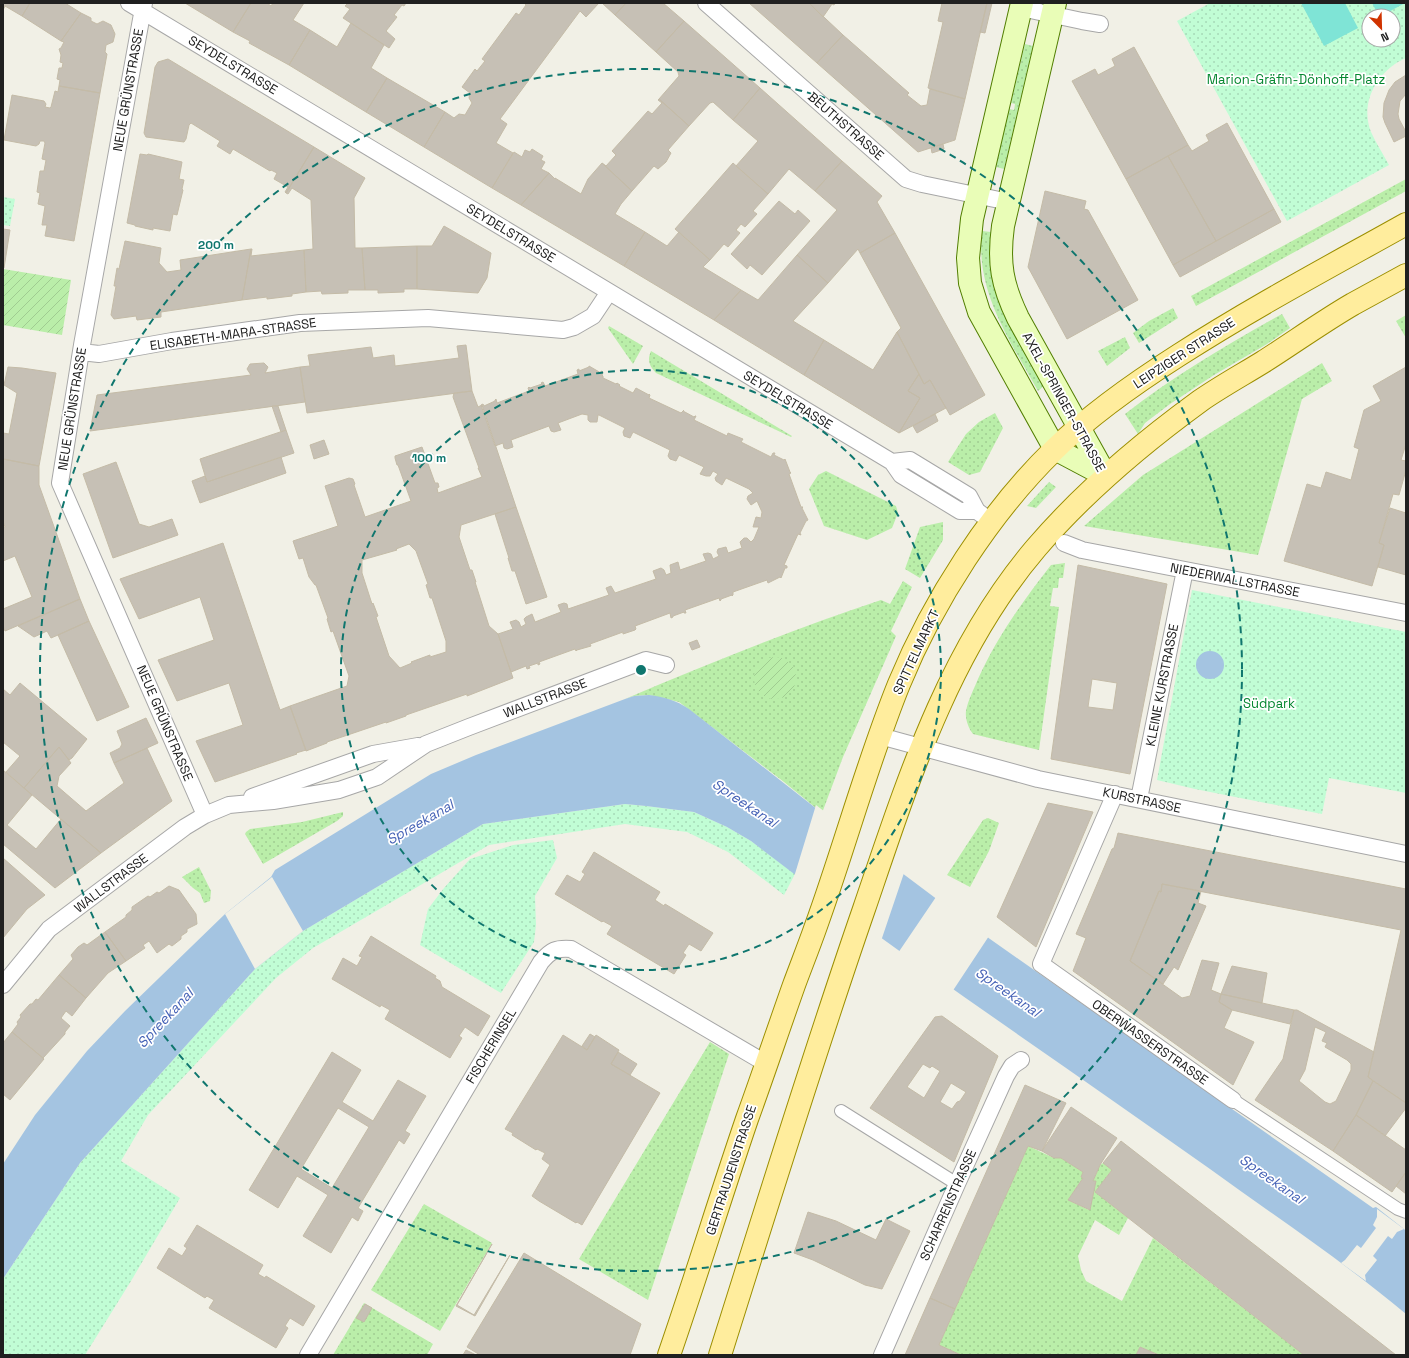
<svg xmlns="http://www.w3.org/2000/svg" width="1409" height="1358" font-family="'Space Grotesk',sans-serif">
  <defs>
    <pattern id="grass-dots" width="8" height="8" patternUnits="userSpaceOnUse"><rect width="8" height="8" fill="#baeea9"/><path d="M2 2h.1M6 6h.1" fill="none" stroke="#a0cc91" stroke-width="1.8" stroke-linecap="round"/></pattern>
    <pattern id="park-dots" width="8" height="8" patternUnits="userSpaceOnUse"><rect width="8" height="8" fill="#c1fdd5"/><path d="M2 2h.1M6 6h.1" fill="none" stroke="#a6d9b7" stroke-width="1.8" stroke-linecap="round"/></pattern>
    <pattern id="garden-furrows" width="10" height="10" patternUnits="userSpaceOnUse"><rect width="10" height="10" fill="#baeea9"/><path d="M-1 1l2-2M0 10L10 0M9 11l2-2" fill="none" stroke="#a0cc91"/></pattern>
  </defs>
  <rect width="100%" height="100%" fill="#f1f0e6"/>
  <path fill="url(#grass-dots)" d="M1025,44L1033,46L1004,169L996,167L1009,109L1014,110L1015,104L1011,103Z
    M1406,179V191L1196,306L1191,296Z
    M982,231L991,232L990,264L995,288L1045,385L1038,391C1010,340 975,292 982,231Z
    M1173,308L1178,318L1139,343L1133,333L1149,321Z
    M1282,314L1290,328L1267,344L1214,375L1170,404L1145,423L1138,434L1125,414C1174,376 1228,344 1282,314Z
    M1406,315V338L1396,321Z
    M609,326L643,346L633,364L608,328Z
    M1125,337L1130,348L1107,366L1098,351Z
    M651,351L792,436L791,437L656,373C649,366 647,360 651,351Z
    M1322,363L1332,381L1302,399L1258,555L1084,526L1143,475Z
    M995,413L1003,428L980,472L969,475L948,462L966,434L979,422Z
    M826,471L896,506L898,513L892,528L867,540L824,526L809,489L818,475Z
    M1049,482L1056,487L1036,508L1027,506Z
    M943,522V540L920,578L905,569L920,527Z
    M1065,563L1063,578H1059L1058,588H1053L1050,606L1059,607L1039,750L973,734C968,728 965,718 966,711C968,700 974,689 978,679C997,637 1023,601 1051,565Z
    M903,581L912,587L891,631L896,636L843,757L822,813L784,782L679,702L649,695L634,696L625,699C710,663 794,629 881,600L890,604Z
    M343,812V816L337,821L263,864L245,834L246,832L250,829L302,822Z
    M988,818L999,823L989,851L970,887L947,875L983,820Z
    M199,867L211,891L210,901L204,903L200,893L193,888L182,877Z
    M710,1042L729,1054L648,1300L579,1259Z
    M1028,1146L1054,1158H1061L1083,1172L1081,1177L1083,1178L1068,1200L1089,1210L1095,1181H1093L1100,1165L1103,1163L1112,1170L1095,1192L1128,1218L1119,1235L1095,1220L1078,1256L1081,1270L1086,1281L1122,1301L1153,1238L1304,1355H1159L1140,1347L1136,1355H961L939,1345Z
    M424,1204L492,1243L440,1331L371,1290Z
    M364,1303L433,1344L427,1355H333Z"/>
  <path fill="url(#park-dots)" fill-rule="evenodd" d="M1210,3H1406V58C1378,70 1359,102 1371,132C1376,143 1383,154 1389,165L1287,221L1177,21ZM1369,16H1393V40H1369Z
    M3,197L15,199L10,226L3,225Z
    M1192,590L1406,632V793L1329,778L1322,814L1195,789L1157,780Z
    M625,804L646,806L694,812L727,827L751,841L795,874L784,895L728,852L687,832L625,824L489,845L313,948L276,978L148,1115L121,1161L180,1198L131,1281L85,1355H3V1279L80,1163L255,969L303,931L483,824Z
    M553,840L557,858L535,896L536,925L534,942L501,993L420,945L428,909L444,888L470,859L513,845Z"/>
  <path fill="url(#garden-furrows)" d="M3,269L71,280L62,335L3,325Z
    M754 678a21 21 0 1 1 42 0a21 21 0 1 1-42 0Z"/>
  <path fill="#7fe4d6" d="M1301,3H1345L1358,28L1324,46Z
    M1372,3H1405L1381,16H1379Z"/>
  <path fill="#a4c4e1" d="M1196 665a14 14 0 1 1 28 0a14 14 0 1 1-28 0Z
    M649,695C664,697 676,700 689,709L822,813L990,939L1373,1208L1376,1207L1404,1229L1406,1231V1314C1344,1262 1276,1217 1210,1169C1057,1060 900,956 751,841L727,827L694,812L646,806L625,804L483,824L303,931L255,969L80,1163L3,1279V1164L35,1115L87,1051L125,1011L225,914L271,877L275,870L431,774L476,755L625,699L634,696Z"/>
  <path fill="#f1f0e6" d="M816,805L904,873L881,941L794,877Z
    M272,877L303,931L255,969L225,914Z
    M936,897L989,936L952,992L898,953Z
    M1377,1209L1404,1229L1397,1232L1392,1239L1388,1236L1373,1256L1377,1260L1365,1275L1366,1281L1341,1263L1345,1260L1357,1245L1361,1248L1376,1228L1373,1225L1377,1217Z"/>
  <path fill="#c6c0b5" stroke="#c4bba7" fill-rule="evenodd" d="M3,3H30L22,16L5,6L3,10Z
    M30,3H65L81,13L61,41L22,16Z
    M185,3H251L233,32Z
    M251,3H267L271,6L273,3H304L293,20L310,30L289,65L249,43L250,41L233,32Z
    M348,3H406L404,6L402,5L394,15L397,17L386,31L395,39L389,48L343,18L350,9L345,6Z
    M524,3H599L586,17L580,11L500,119L507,124L496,143L513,153L492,188L424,147L445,112L454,118L459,114L465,115L472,103L469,98L470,93L462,87L475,69L477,71L485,61L482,59L516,13L519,15L526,5Z
    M602,3H626L615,15Z
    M626,3H663L684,21L656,52L615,15Z
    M749,3H809L843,35L817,63Z
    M809,3H835L834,5L832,4L823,17Z
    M942,3H987L965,99L928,88L943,22L938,21Z
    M987,3H992L985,33L980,32Z
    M81,13L91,18V21L97,24L103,21L111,25L115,34L113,42L106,45L105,52L107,54L100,93L59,86L60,80L57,79L59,68H62L63,63L60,62L61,55L59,49L61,48L64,42L61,41Z
    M684,21L760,88L733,120L713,102L710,103L689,126L659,99L679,76L678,72L656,52Z
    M351,23L384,45L371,68L387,78L366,112L289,65L310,30L337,47Z
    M843,35L909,93L907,95L921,106L927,105L930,89L965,99L955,140L918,152L817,63Z
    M1134,47L1188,145L1126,179L1072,81L1095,69L1098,75L1115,66L1112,59Z
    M168,59L314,147L286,193L285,192L288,187L274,179L277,173L271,170L270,171L233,149L230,154L217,146L220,141L191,123L189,125L186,139L184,142L146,137L144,133L155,67L158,62Z
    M1406,75V94L1400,101L1398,114L1399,119L1406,132V136L1394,142L1385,123L1383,117L1384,103L1389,90L1395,82Z
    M387,78L445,112L424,147L366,112Z
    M59,86L100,93L74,241L45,236L47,225H42L45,206L38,204L40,193L37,192L40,171H44L46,160L42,159L45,143L44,141H40L39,144L36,146L4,140L12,95L44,101L46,104L45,107L50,108L51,107L55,91L58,92Z
    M760,88L842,161L815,191L789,169L768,194L736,166L758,141L733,120Z
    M659,99L689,126L668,150L671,153L666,162L658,169L654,166L632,191L602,163L606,166L616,155L612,151L648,111L652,114L662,103L658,100Z
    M1227,123L1274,209L1216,241L1168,156L1188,145L1192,151L1209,141L1206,135Z
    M943,144L944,149L932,153L931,148Z
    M314,147L365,178L354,198L355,248H362L365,290H348V293L322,294L321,291L306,292L304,250L313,249L311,200L292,188L288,194L286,193Z
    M532,149L543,156L541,160L545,162L541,169L549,173L521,205L492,188L514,152L522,157L525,150L530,152Z
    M140,154L147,155L148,154L182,162L179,179L184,180L182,189L183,190L177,215L173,214L170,231L153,228V230L135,226V225L127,223Z
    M1168,156L1216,241L1173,265L1126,179Z
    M842,161L882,196L877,202L895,233L860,253L858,249L828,283L797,255L837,210L815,191Z
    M602,163L632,191L621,204L615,214L645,232L624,266L521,205L549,173L555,179V178L581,194L588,179Z
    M733,163L768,194L753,211L757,214L745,227L741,224L736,230L740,233L728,247L724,244L710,260L675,229Z
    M1045,191L1086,201L1084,209L1088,210L1138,300L1067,339L1028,267Z
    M779,201L795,214L798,210L810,221L762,275L750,265L747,269L731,254Z
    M1274,209L1281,222L1180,277L1173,265Z
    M444,226L491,253L487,278L478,293L417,289V246H432Z
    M3,229L10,230L4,268H3Z
    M645,232L667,246L679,232L710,260L703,267L741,290L714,320L624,266Z
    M895,233L985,395L950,415L930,380L924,384L897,332L901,328L860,253Z
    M125,241L161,248L159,263L167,272L181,270L180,260L251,249L242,300L161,312V317L137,320L136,316L114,319L111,315L116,286H114L117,268L119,269Z
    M417,246V289H404V292L378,293V290H365L362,248Z
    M251,249H252L251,256L304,250L306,292L292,294V296L267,299V297L242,300Z
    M797,255L828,283L793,321L824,340L804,375L714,320L741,290L758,300Z
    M897,332L919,374L908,391L920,398L899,433L804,375L824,340L873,370Z
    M466,345L472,391L307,413L300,367L310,366L308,355L371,347L373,358L394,355L395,366L459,358L457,346Z
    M264,363L268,367L265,373L300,367L305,402L90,431L97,395L251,375L247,369L250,364Z
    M589,366L601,373V371L603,372L602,375L603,376V378L616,384L617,383L620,385L619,386L633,393L636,388L649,395V394L650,395L649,398L681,413L684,410L683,411L694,417L695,416H696L694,420L727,436L728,433L743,439L741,442L771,457L773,453H775L774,455L784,460L785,459L790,472L791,473L789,474L801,507H803L802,508L808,520L806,521L800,533L801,535L798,534L784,565L787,566V568H785L781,578L780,577L768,583L767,580L733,592V595L732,596V595L721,599V600L720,601L719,598L685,610L686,613H684V612L673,616V617L671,618L670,613L635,626L636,629L635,630L623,634V632L590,644L591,646L577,650L576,651L575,649L539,662L540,664L538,665V663L529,666L530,668L527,669L526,666L511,672L498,634L513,629L510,622L516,620L519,622L521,627L526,624L524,619L526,617L532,614L535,622L561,612L558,605L564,603L567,604L568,609L609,595L606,588L611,586L615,593L656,579L653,571L661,568L664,570L666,575L671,573L670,565L678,562L680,570L706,561L703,554L708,553L711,554L713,559L719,556L717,552L718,549L726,547L728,553L742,548L740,542L744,538H747L751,542L754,539L759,527H753L756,517L761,518L762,512L757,501L751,505L747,499L748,496L753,493L749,489L726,478L722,485L716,481L715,478L718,474L713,471L710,476H706L700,474L704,467L679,455L676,461L670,459L668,456L670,450L633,432L630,438L624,436L623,432L625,428L599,415H598L597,422H590L588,420V415L582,414L558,423L561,430L554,432L551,431L549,426L511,440L513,447L507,449L504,448L503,443L495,446L481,405L483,404L484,406L495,401V400L496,399L497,403L529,391L528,388L529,387L530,388L542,384L541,383L543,382L545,386L578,374L577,370L579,369V371L589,367Z
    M8,367L22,368L56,373L39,466L3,459V433L9,434L17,393L4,385Z
    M1406,367V444L1401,460L1406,461V470L1399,495L1393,494L1379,543L1384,545L1372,586L1284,561L1307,484L1321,488L1326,472L1351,480L1359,449L1354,447L1364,410L1381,401L1373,386Z
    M919,374L924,384L930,380L946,408L899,433L920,398L908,391Z
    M472,391L478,407L482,405L516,507L461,525L459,537L470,570H472L476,582H475L489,626L498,634L513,678L467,696V694L406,715V716L386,723V722L327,742V743L306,751L290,706L347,686L349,676L333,631L331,632L327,619L328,618L316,585H315L309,577L303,558L299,559L293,541L338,526L325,486L349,478L353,479L355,484L354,485L365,517L411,501L398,465H397L395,458V456L422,447L435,483H438L439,487L437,488L438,493L482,477L478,468H479L453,397L454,393ZM409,544L416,551L428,584L426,585L430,598H432L446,641V652L430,657V655L411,662L412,663L400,668L389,656L376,617L378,616L373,603L372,604L362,573V560L397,550L396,549Z
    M272,406H278L286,430L281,432Z
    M935,414L938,421L917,433L913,426Z
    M286,430L294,453L207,482L200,459Z
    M324,440L329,454L314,459L310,445Z
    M281,457L286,473L200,503L192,481L205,476L207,482Z
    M3,459L39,466V485L80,599L5,631L3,626V609L32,597L15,556L3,561V528L5,527L3,521Z
    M116,462L139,524L149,527L172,519L178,535L113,558L83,474Z
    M516,507L547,597L526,604L515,571H512L508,558H509L495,514Z
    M1390,508L1406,513V575L1378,567L1384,545L1379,543Z
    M223,543L280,710L290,706L306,750L296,753L297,754L215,782L196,741L243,725L229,683L177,701L158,660L214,640L200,597L139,619L120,579Z
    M1078,565L1167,584L1130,774L1051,759ZM1092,679L1117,683L1113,710L1088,707Z
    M80,599L89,621L58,635L51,638L47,631L34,637L18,626Z
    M89,621L129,707L97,721L58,635Z
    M697,640L700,647L692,650L689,643Z
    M20,683L87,739L72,758L69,760L59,747L24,788L6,772L20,756L3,742V689L10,695Z
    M146,718L158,743L114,763L110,753L120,748L122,744L117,731Z
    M59,747L71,763L59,776L57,786L86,811L124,783L114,763L147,748L172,801L101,853L24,788Z
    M3,770L32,795L7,825L36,849L61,819L101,853L55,888L3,844Z
    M1048,803L1093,812L1036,947L997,917Z
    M1118,833L1406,889V1103L1368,1077L1401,930L1162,884L1161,892L1159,891L1130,961L1182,998L1190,996L1202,960L1219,963L1211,990L1221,994L1219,1002L1232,1010L1224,1028L1254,1042L1233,1085L1073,971L1086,938L1076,934L1112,849L1114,848Z
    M594,852L660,892L655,900L664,906L665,904L713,933L701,951L689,944L683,953L686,955L674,974L607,934L612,926L603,921L602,922L555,894L567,875L580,882L585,874L582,872Z
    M3,858L45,895L27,909L3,938Z
    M1162,884L1201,891L1198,903L1206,906L1178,970L1174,967L1163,984L1130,961L1159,891L1161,892Z
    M169,886L179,890L196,914L197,924L187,929V932L181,936V939L172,946L169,944L157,953L149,941L143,945L145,948L126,961L105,932L126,917V915L132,910V907L148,896L150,897L157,892L159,893Z
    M105,932L126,961L108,973L86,998L59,975L73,959L71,955L78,947L84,943L87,945Z
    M371,936L436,976L435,978L440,981L442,987L490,1016L478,1036L465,1027L459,1036L462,1038L450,1058L385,1019L390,1010L381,1005L380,1007L332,979L343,958L357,966L362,957L359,956Z
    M1232,966L1267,973L1262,1003L1221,994Z
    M59,975L86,998L72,1016L66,1011L61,1018L70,1026L65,1032V1034L43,1058L12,1032L18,1024L17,1022L21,1017L20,1015L30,1004H32L36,999L38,1000Z
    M1221,994L1294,1010L1290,1024L1232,1010L1219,1002Z
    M1294,1010H1297L1374,1052L1368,1077L1373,1081L1356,1115L1333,1151L1255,1100L1283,1059ZM1315,1027L1326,1032L1322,1041L1327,1043L1325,1047L1347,1060L1351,1064V1070L1336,1101L1330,1104L1325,1102L1299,1081L1305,1070Z
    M942,1016L998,1056L954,1162L870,1108L935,1017ZM923,1064L930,1068L932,1066L940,1071L924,1098L907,1087ZM951,1083L966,1092L960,1101L957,1102L952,1109L940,1102Z
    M12,1032L44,1059L10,1100L3,1094V1043Z
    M590,1034L595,1037L587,1050L582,1046Z
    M563,1035L587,1050L596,1035L619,1050L611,1064L660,1093L582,1225L577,1222L576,1223L539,1201L532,1196L550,1165L542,1159L545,1153L537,1149L536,1150L512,1135L513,1133L505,1129Z
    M332,1052L361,1070L342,1102L373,1121L398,1080L426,1096L405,1131L410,1134L404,1144L399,1140L358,1208L363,1211L358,1221L352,1217L331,1253L303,1236L328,1195L297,1176L278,1208L249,1190ZM338,1108L369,1127L332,1188L301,1169Z
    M618,1052L637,1064L630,1075L611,1064Z
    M1373,1081L1406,1103V1108L1385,1136L1356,1115Z
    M1025,1085L1066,1103L1042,1151L1028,1146L955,1309L930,1298Z
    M1071,1107L1117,1138L1100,1165L1093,1181H1096L1090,1210L1068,1200L1083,1178L1081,1177L1083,1172L1061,1158H1054L1042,1151Z
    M1356,1115L1406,1150V1172L1392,1192L1333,1151Z
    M1121,1141L1274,1260L1396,1355H1304L1095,1192L1112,1170L1103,1163Z
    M1406,1172V1194L1396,1186Z
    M808,1212L836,1221L876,1240L886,1219L910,1231L882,1289L865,1285L813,1260L794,1253Z
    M197,1225L263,1265L258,1274L265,1278L266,1276L315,1306L303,1326L290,1318L285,1326L288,1328L276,1348L209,1308L214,1300L207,1296L205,1298L157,1268L169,1248L182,1256L187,1248L184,1246Z
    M492,1244L457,1305L474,1315L510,1255L475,1316L456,1306Z
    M524,1253L641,1324L630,1355H480L467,1347Z
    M930,1298L955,1309L939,1345L961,1355H905Z
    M365,1304L372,1308L364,1322L356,1318Z
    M1140,1347L1159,1355H1136Z
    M466,1350L476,1355H463Z"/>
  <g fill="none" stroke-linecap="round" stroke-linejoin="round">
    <g stroke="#a7a7a7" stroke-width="14">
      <path id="pedestrian" d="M1233,1100L1398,1209L1406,1212
        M841,1111L957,1184"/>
    </g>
    <g stroke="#a7a7a7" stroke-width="18">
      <path id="minor" d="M129,3L892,462L901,475L960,511H977
        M144,3L82,345L60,483L205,815
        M706,3L906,179L922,184L1009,202
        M1021,8L1082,21L1100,24
        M81,352L99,354L172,341L300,323L428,318L563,330L574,327L593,316L609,292
        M892,462L910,460L969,496L977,511L985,517
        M1064,543L1082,550L1406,613
        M880,736L1038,779L1406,854
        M1115,794L1041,964L1233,1100
        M252,797L373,754L418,746
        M1139,799L1185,570
        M3,985L49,929L185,827L205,815L229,805L273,801L339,790L377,777L426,744L469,727L646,660L666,665
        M308,1355L541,962C551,950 556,948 571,949L767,1064
        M882,1355L957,1184L1006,1076L1012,1066L1021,1060"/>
    </g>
    <g stroke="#517e00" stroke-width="24">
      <path id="secondary" d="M1022,3L972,219L968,258L970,283L979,312L1055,449L1106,476
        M1055,3L1003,226C998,263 1002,285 1018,318L1106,476"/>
    </g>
    <g stroke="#9c8f00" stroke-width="24">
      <path id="primary" d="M669,1355C696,1277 720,1198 747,1119C763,1075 778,1030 794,985C801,966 809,946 816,926C845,846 867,763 899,684C933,601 990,512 1055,449C1092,413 1135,383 1179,355C1252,308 1329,267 1406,224
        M720,1355C767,1206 813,1056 864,909C907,783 948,651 1036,548C1084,492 1141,444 1200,401C1220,387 1242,375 1263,362C1293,343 1322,322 1353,304C1371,294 1388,285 1406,275"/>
    </g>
    <use href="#pedestrian" stroke="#fff" stroke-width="12"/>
    <use href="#minor" stroke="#fff" stroke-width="16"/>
    <use href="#secondary" stroke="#e9fdb7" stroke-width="22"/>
    <use href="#primary" stroke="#ffed9d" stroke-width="22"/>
  </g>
  <g fill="none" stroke="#0f766e" stroke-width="2" stroke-dasharray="7 5">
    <circle cx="641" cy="670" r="300"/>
    <circle cx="641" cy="670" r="601"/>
  </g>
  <g text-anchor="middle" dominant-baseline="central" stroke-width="3.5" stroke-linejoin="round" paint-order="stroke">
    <g font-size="13" fill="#202020" stroke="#fff">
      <text transform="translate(233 65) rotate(31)">SEYDELSTRASSE</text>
      <text transform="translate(128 90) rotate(-80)">NEUE GRÜNSTRASSE</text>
      <text transform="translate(846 126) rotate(41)">BEUTHSTRASSE</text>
      <text transform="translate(511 233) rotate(31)">SEYDELSTRASSE</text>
      <text transform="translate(233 334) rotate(-8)">ELISABETH-MARA-STRASSE</text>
      <text transform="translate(1184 353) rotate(-33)">LEIPZIGER STRASSE</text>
      <text transform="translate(788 400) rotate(31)">SEYDELSTRASSE</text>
      <text transform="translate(1064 402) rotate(61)">AXEL-SPRINGER-STRASSE</text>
      <text transform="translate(72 409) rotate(-81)">NEUE GRÜNSTRASSE</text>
      <text transform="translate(1235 580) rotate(11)">NIEDERWALLSTRASSE</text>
      <text transform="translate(916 652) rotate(-65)">SPITTELMARKT</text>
      <text transform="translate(1162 685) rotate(-79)">KLEINE KURSTRASSE</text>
      <text transform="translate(545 698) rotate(-21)">WALLSTRASSE</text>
      <text transform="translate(165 723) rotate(67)">NEUE GRÜNSTRASSE</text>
      <text transform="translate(1142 800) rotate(12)">KURSTRASSE</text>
      <text transform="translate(111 883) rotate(-37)">WALLSTRASSE</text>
      <text transform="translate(1150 1042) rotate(35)">OBERWASSERSTRASSE</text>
      <text transform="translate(491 1046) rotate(-59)">FISCHERINSEL</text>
      <text transform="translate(731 1170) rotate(-72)">GERTRAUDENSTRASSE</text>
      <text transform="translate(948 1205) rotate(-66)">SCHARRENSTRASSE</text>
    </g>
    <g font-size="13" fill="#058730" stroke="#fff">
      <text x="1296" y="79">Marion-Gräfin-Dönhoff-Platz</text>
      <text x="1269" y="703">Südpark</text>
    </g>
    <g font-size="14" font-style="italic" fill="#4562b6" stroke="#fff">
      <text transform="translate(745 803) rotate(34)">Spreekanal</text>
      <text transform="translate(420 822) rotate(-30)">Spreekanal</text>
      <text transform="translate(1008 992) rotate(35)">Spreekanal</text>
      <text transform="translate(165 1018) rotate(-47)">Spreekanal</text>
      <text transform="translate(1272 1179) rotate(35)">Spreekanal</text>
    </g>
  </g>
  <circle cx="641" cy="670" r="6" fill="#0f766e" stroke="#fff" stroke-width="2"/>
  <g font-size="12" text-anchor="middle" font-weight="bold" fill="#0f766e" stroke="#fff" stroke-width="3.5" stroke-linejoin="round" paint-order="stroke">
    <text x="216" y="249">200 m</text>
    <text x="429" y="462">100 m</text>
  </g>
  <rect width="1409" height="1358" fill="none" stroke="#202020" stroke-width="8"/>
  <g transform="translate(1381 28) rotate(157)"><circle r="19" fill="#ffffff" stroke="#a6a6a6"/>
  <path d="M0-3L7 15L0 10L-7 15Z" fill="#d03300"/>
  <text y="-6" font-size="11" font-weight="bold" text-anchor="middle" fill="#202020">N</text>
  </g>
</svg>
